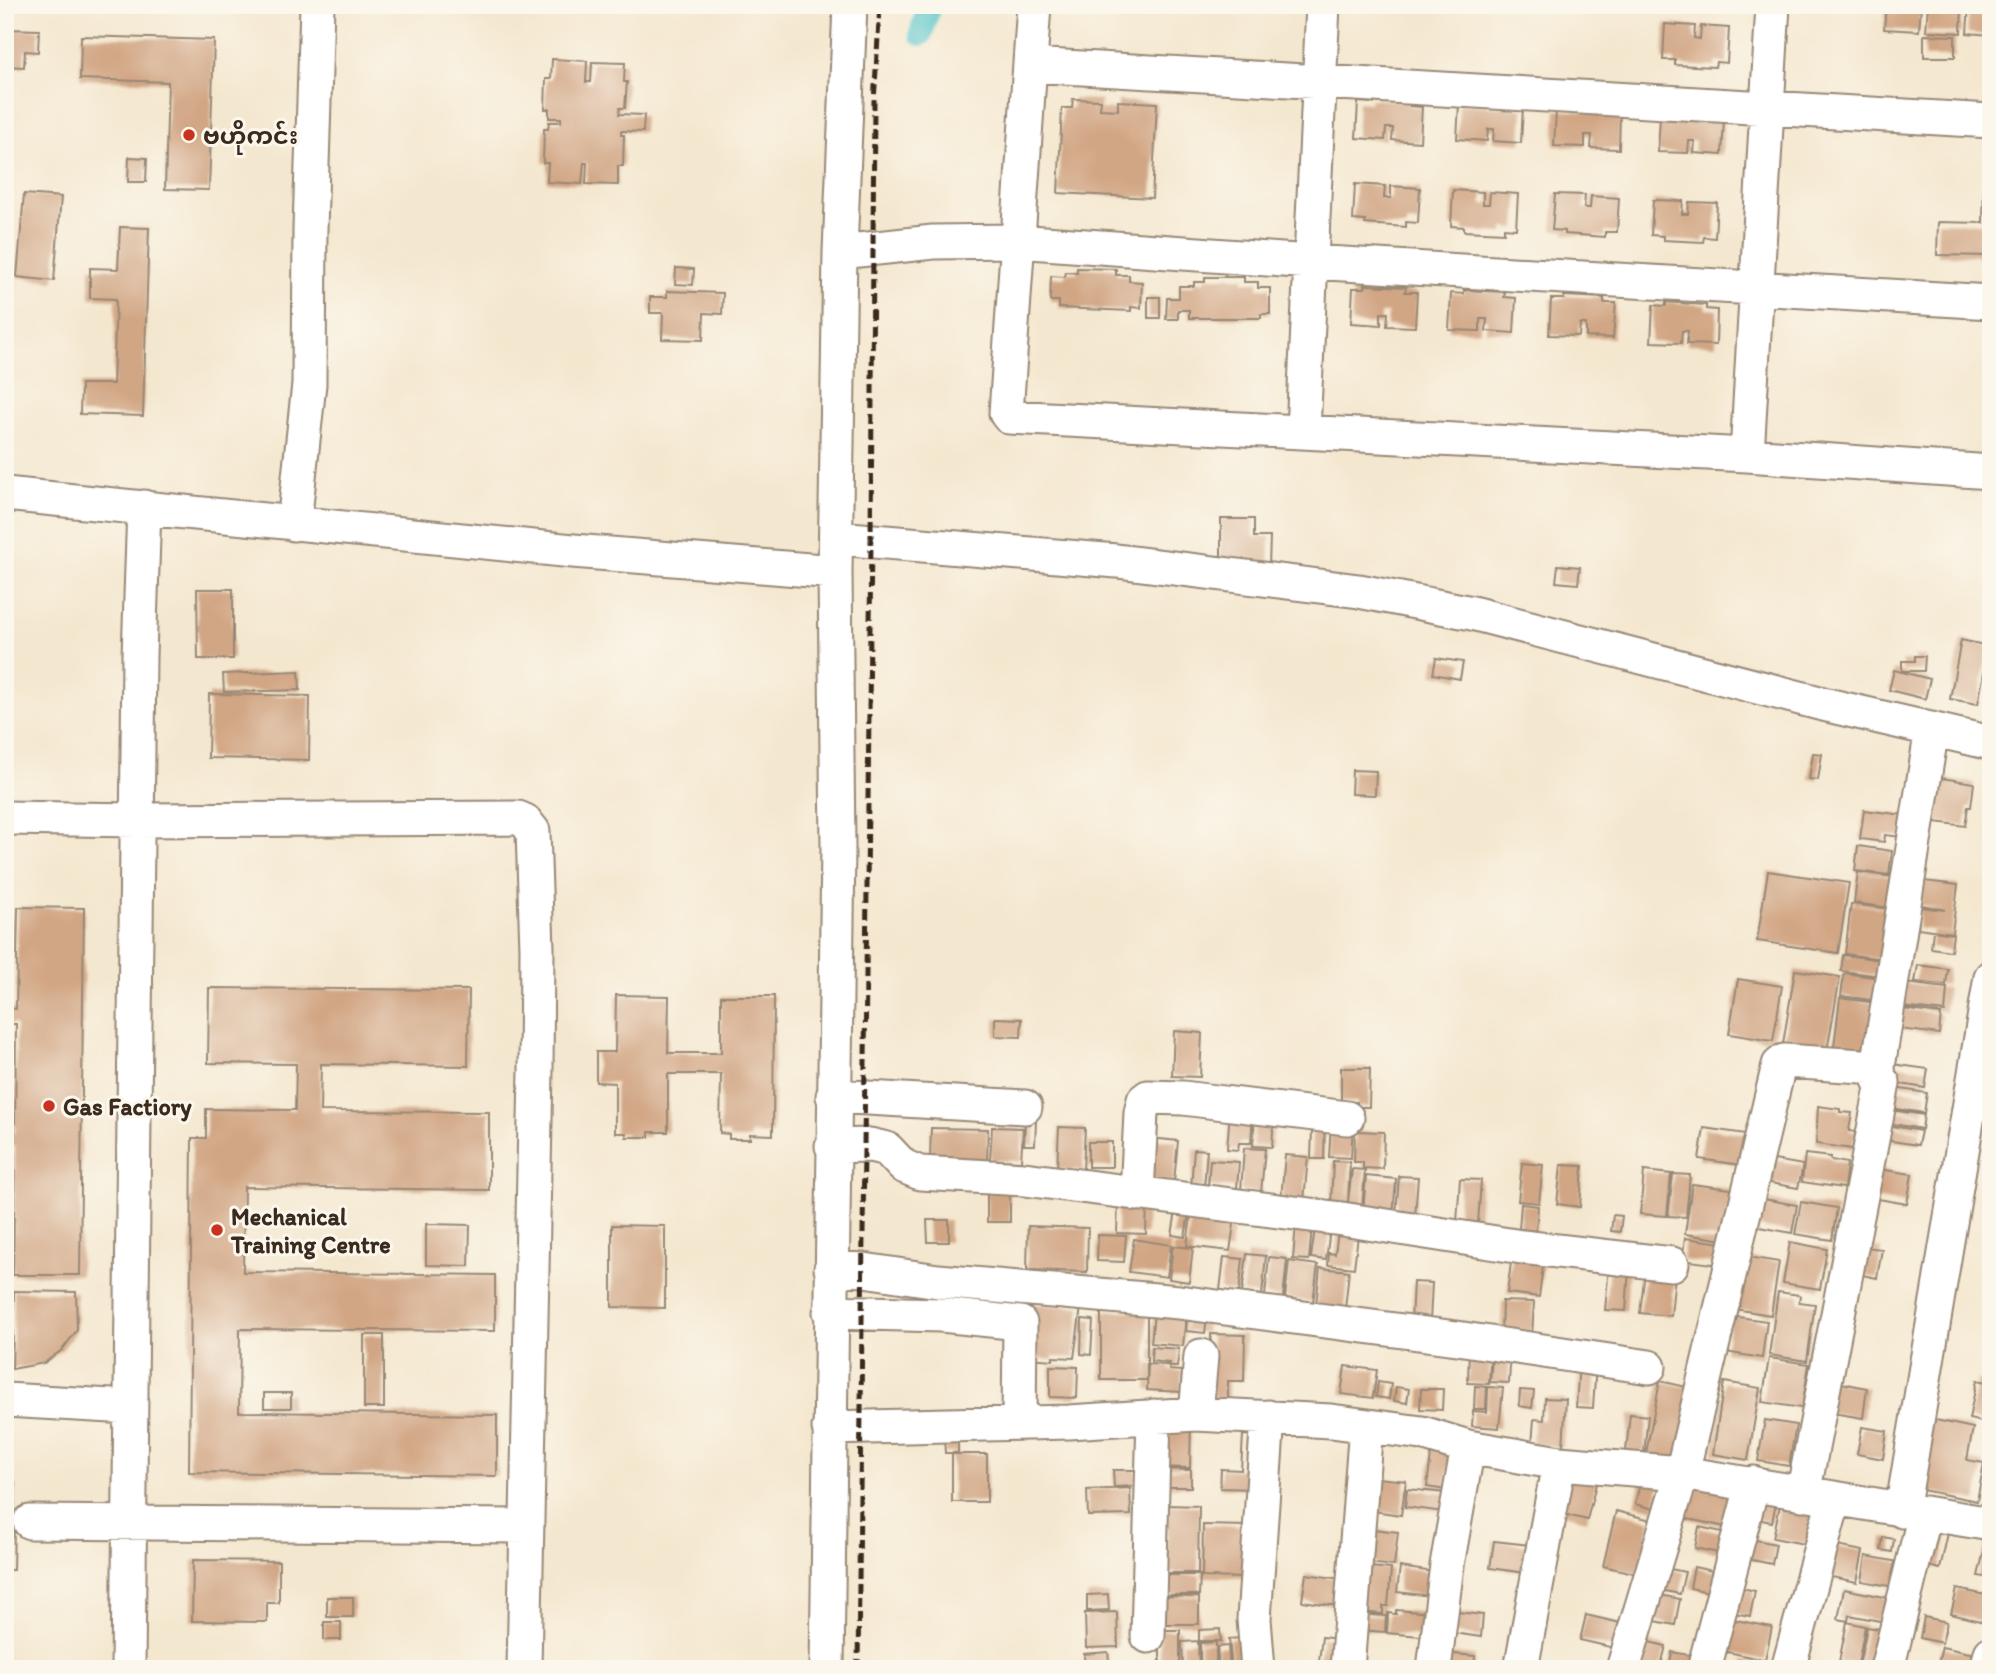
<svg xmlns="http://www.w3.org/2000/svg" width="1996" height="1674" font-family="Itim,'Noto Sans Myanmar',sans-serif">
  <rect width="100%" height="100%" fill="#fbf7ec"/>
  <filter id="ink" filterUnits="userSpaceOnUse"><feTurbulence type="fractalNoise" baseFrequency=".0143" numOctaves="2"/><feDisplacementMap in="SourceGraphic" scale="14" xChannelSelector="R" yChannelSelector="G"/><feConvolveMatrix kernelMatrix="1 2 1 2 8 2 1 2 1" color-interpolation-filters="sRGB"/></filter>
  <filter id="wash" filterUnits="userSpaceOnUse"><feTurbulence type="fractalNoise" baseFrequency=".00686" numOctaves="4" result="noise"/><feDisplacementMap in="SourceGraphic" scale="28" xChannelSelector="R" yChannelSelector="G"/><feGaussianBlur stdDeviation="1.57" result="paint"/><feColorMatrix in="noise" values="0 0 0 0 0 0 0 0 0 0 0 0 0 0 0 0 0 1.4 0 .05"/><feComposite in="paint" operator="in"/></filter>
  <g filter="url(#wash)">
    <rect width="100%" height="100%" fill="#f4e7cf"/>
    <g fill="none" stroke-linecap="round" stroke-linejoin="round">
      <path stroke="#57c5cb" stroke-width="24" d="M921,34L929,5"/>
    </g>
    <g id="blocks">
      <path fill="#d1a684" d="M1886,5H1921L1919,31L1884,29Z
        M1928,5H1962L1961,33L1926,31Z
        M1969,5H1991V35L1967,33Z
        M1665,24L1695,26L1694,38L1700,39L1701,26L1729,28L1727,63L1716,62L1715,67L1675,65V60H1663Z
        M5,29L39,30L38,52L25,51L24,67L5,66Z
        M1924,35L1955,36V57H1924Z
        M81,36L214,40L209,190L165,189L168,82L80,79Z
        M552,59L587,61L586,82H591L592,62L625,63L624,82H627L625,108H620L619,114L644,115L643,132L621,131V135H624L623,166H618V185L586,184L587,163H584L582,184L547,182L548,163H543L544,129H548L549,122H561V118H549V109H545L546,79H551Z
        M1073,99L1101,100L1100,109L1118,110V101L1157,103L1152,198L1058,193L1062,108H1072Z
        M1370,99L1410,101V106L1422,107L1420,142L1392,140L1393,128H1386L1385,140L1356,138L1358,102L1370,103Z
        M1459,104L1523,108L1521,143L1493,141L1494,129H1488L1487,141L1457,139Z
        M1556,110L1620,114L1619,149L1591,148L1592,135H1585V147L1554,146Z
        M1660,116L1724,120L1722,155L1694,153L1695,141H1689L1688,153L1658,152Z
        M129,157L147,158L146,182H128Z
        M1984,182H1991V256L1937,255L1938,222L1983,223Z
        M1355,184L1385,186L1384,198H1391V186L1420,188L1418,223L1406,222V227L1365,224L1366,221L1353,220Z
        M1453,190L1483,192V204H1489L1490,192L1518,194L1516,229L1504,228V233L1464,231V227L1451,226Z
        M24,194L61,197L54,281L17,277Z
        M1555,194L1585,195L1584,208H1590L1591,196L1619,198L1617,232H1605V237L1565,234V231L1552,230Z
        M1653,200L1683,201L1682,214H1688L1689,202L1717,203L1715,238L1704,237L1703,242L1663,240V236L1651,235Z
        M120,227L149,228L143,416L80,414L81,384H113L116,299L90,298V268L118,269Z
        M676,268L694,269L693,285L675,284Z
        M1077,268L1116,269V275H1129V281L1142,282L1141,308L1131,307V311L1059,308V301H1050L1051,276L1065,277L1066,272L1077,273Z
        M1205,277H1244V282H1258V288H1270V314H1261V318H1189V310H1178V319H1166L1167,298H1179V286H1194V282H1205Z
        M1365,285L1406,287L1405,292H1417L1415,327L1387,326L1388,313H1381V325L1351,323L1353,288H1365Z
        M1464,290L1505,292L1504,297L1516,298L1514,333L1486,331L1487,319H1480V331L1449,330L1451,293L1464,294Z
        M667,291L723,293L722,314L704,313L703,340L662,339L663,313H650V297H667Z
        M1564,296L1604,298V303H1616L1613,338L1586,337V324H1580L1579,336L1549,335L1551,299H1564Z
        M1148,297H1160V318H1148Z
        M1666,302L1706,305V309L1717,310L1716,345L1687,344L1688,331H1682L1681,343L1651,342L1653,305L1666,306Z
        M1221,519H1254V537H1270L1269,566H1221Z
        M1558,565L1580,567L1578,584L1556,582Z
        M197,589H233V659H198Z
        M1961,640L1989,646L1978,704L1950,699Z
        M1915,656H1925L1924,671H1902V661H1915Z
        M1436,658L1463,662L1460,679L1433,674Z
        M1894,670L1930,679L1925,699L1889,690Z
        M299,671L300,690L224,692L223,674Z
        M209,694L310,696L309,760L208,758Z
        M1813,753L1822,754L1818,780L1809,779Z
        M1352,770L1376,771L1375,795L1351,794Z
        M1935,777L1974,783L1971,807H1968L1965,826L1927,821Z
        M1864,810L1905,815L1902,837L1885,835L1884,842L1860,839Z
        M1858,846L1892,851L1889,875L1855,871Z
        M1768,871L1849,883L1838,953L1757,941Z
        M1858,872L1894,877L1890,908L1854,903Z
        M1924,881L1958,885L1952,933L1918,928L1920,907L1945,910L1921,905Z
        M1851,904L1892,909L1882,959L1845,954Z
        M18,907L84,908L80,1275H13L15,1146L5,1145V1133H15L16,1024H5V1008L16,1009Z
        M5,914H11V956H5Z
        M1933,931L1953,934L1951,951L1931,948Z
        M1843,955L1883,960L1881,976L1841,971Z
        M1918,965L1948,969L1946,985L1915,982Z
        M1795,970L1840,977L1827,1051L1783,1044Z
        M1844,973L1881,978L1878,1001L1841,996Z
        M1738,979L1782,986L1773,1041L1729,1034Z
        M1905,983L1947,988L1945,1012L1902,1007Z
        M209,988L469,990L468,1066L321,1064L320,1111L489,1112V1190L244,1187L243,1272L495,1275V1331L240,1329L239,1412L497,1415V1476L189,1472L192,1138H206V1109L295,1110L296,1064L208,1063Z
        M616,995L669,996L668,1053H721V996H774L773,1135L750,1134V1139H729V1134L720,1133L721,1074H668V1132H649V1137H626V1133H615V1083L596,1082V1052H615Z
        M1840,998L1877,1003L1871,1052L1834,1047Z
        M1902,1009L1941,1014L1939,1034L1899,1029Z
        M995,1018L1022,1019L1021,1037L995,1036Z
        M1174,1031L1202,1033L1200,1077L1172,1076Z
        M1892,1064L1928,1069L1925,1088L1889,1082Z
        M1341,1068H1370L1369,1107H1357V1102H1341Z
        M1888,1087L1927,1093L1924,1113L1884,1107Z
        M1818,1106L1840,1109V1112L1852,1113L1849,1131L1855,1132L1853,1149L1816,1144Z
        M1884,1109L1924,1115L1922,1129L1882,1122Z
        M1230,1111L1253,1112L1251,1143H1239L1238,1150L1227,1149Z
        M1255,1114L1274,1115L1272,1147L1253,1146Z
        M1025,1121H1036L1035,1145H1024Z
        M1305,1121L1325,1122L1324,1159H1311L1312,1130H1305Z
        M1331,1123L1353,1124L1351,1158L1329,1157Z
        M1880,1124L1921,1131L1918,1145L1878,1139Z
        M992,1127L1023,1128L1021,1161L990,1160Z
        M1059,1127L1085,1128L1083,1170L1057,1169Z
        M931,1128L988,1129L987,1162L930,1160Z
        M1704,1128L1746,1134L1741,1165L1699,1159Z
        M1355,1131L1384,1132L1383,1169L1363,1168V1162H1354Z
        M1150,1138L1178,1141L1174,1182L1146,1179Z
        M1088,1142H1112V1167H1088Z
        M1244,1148L1265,1149L1261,1193L1241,1191Z
        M1194,1149L1207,1150L1204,1188L1191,1187Z
        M1805,1154L1831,1157V1160L1847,1163L1844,1188L1802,1182Z
        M1285,1155L1308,1157L1304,1201L1281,1199Z
        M1768,1159L1803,1165L1798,1188L1764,1182Z
        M1210,1160L1239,1162L1237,1188L1208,1186Z
        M1333,1161L1350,1162L1348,1202L1352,1169L1365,1170L1362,1210L1331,1207Z
        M1522,1163L1543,1165L1539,1203L1518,1201Z
        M1561,1165L1583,1166L1580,1207L1557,1204Z
        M1872,1168L1912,1174L1907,1204L1867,1197Z
        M1644,1171L1671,1174L1667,1216L1640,1214Z
        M1673,1174L1690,1175L1686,1217L1668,1216Z
        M1366,1176L1396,1179L1393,1216L1363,1213Z
        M1399,1176L1418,1177L1415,1217L1396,1215Z
        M1460,1179L1481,1180L1478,1224L1457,1222Z
        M987,1181H1010V1222H987Z
        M1692,1184L1731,1189L1724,1240L1685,1234Z
        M1758,1198L1797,1205L1792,1233L1754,1226Z
        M1118,1200L1147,1201L1146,1234L1117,1233Z
        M1801,1202L1837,1208L1832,1240L1795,1234Z
        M1521,1204L1538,1206L1536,1231L1519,1229Z
        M1177,1205L1190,1207L1185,1237L1172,1235Z
        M1192,1205L1236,1211L1230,1251L1187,1246Z
        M1613,1215L1622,1216L1620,1232L1611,1231Z
        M927,1220H949V1242H928Z
        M1316,1220L1331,1222L1326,1260L1311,1258Z
        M426,1224L470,1225L469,1266L426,1265Z
        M1296,1224L1312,1226L1309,1260L1293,1259Z
        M1339,1224L1359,1227L1354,1268L1328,1265L1329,1253L1335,1254Z
        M612,1225L665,1226V1308L612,1307Z
        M1028,1226L1088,1228L1087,1272L1027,1270Z
        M1098,1235L1126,1236L1124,1262L1097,1261Z
        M1685,1238L1723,1243L1720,1265L1682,1260Z
        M1134,1239L1171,1245L1167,1277L1129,1272Z
        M1790,1242L1827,1249L1820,1289L1783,1283Z
        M1173,1246L1193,1248L1189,1282L1169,1279Z
        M1866,1247L1882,1249L1877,1278L1862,1275Z
        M1247,1254L1266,1256L1262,1295L1242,1293Z
        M1512,1255L1544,1259L1539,1297L1507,1293Z
        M1742,1256L1779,1262L1771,1315L1734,1309Z
        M1224,1257L1243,1259L1239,1293L1220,1290Z
        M1269,1257L1287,1259L1283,1298L1265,1296Z
        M1289,1261L1318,1265L1313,1302L1285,1298Z
        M1609,1266L1629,1268L1626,1311L1605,1310Z
        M1320,1268L1349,1271L1345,1309L1316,1305Z
        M1645,1271L1675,1275L1671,1316L1640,1313Z
        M1413,1282L1432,1283L1430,1322L1411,1321Z
        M14,1291L76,1292L77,1330L62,1350L44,1363L12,1369Z
        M1778,1292L1800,1295L1799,1302L1815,1304L1807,1361L1769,1355Z
        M1502,1301L1534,1302L1532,1336L1501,1335Z
        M1155,1302L1187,1306L1183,1346L1151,1343Z
        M1027,1304L1081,1307L1074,1358L1053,1357V1360L1028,1358Z
        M1188,1308L1208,1310L1205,1333L1186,1331Z
        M1101,1311H1147V1380H1101Z
        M1731,1316L1767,1321L1762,1358L1725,1352Z
        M1082,1319L1093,1320L1091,1355L1081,1354Z
        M1211,1334L1245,1335L1244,1381H1228V1398H1214L1210,1381Z
        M364,1335H384V1408H364Z
        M1152,1347L1179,1349L1177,1367H1169L1170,1363L1151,1361Z
        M1469,1347L1491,1348L1489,1384L1468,1383Z
        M1493,1348L1511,1349L1509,1383L1490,1382Z
        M1769,1358L1809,1364L1802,1408L1762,1402Z
        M1579,1363L1596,1364L1593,1408L1576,1407Z
        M1148,1364L1169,1365V1370L1182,1371L1181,1392L1147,1390Z
        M1050,1366L1078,1367L1077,1398L1050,1397Z
        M1345,1366L1377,1370L1373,1398L1341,1394Z
        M1977,1380L1991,1383V1424L1969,1419Z
        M1660,1381L1695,1389L1680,1460L1646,1453Z
        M1831,1381L1867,1388L1863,1418L1826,1412Z
        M1378,1382L1391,1384L1389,1399L1376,1397Z
        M1724,1382L1760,1388L1748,1460L1713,1454Z
        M1475,1386L1487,1387L1486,1409H1474Z
        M1396,1387L1409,1389L1407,1403L1394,1401Z
        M1488,1387L1503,1388L1499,1428L1472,1426L1473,1411L1487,1412Z
        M1421,1389H1443L1442,1410L1420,1409Z
        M1520,1390L1534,1391L1532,1408L1519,1406Z
        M264,1393H291V1408H264Z
        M1545,1398L1566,1399L1563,1447L1532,1445L1534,1419L1544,1420Z
        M1630,1414L1648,1416L1644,1453L1626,1451Z
        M1926,1418L1973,1428L1967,1460L1984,1463L1977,1501L1912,1488Z
        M1158,1419L1191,1420L1190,1468L1157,1467Z
        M1765,1420L1796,1425L1789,1466L1758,1461Z
        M1862,1427L1887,1431L1883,1459L1857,1454Z
        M1243,1435L1256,1436L1254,1489L1220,1488L1221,1469L1241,1470Z
        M958,1437V1453H945L944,1438Z
        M1432,1446L1451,1448L1446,1490L1427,1487Z
        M952,1454H987V1502H952Z
        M1566,1468L1598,1476L1587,1520L1555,1512Z
        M1158,1469L1191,1470V1487H1157Z
        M1113,1470H1136L1137,1486L1114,1487Z
        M1377,1478L1406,1481L1401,1515L1373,1511Z
        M1682,1479L1733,1489L1726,1527L1674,1516Z
        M1641,1480L1660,1485L1654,1509L1635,1504Z
        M5,1481L15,1482L13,1570H5Z
        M1130,1488L1131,1515L1088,1516L1087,1490Z
        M1407,1489L1446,1493L1444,1512L1405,1507Z
        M1760,1495L1777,1498L1772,1522L1756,1519Z
        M1168,1505L1199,1506L1198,1573H1162V1550H1167Z
        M1780,1505L1817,1513L1810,1545L1773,1538Z
        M1616,1511L1651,1520L1638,1574L1603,1566Z
        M1930,1520L1950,1524L1940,1569L1920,1564Z
        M1203,1525L1247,1526L1246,1578L1202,1577Z
        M1699,1527L1727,1533L1723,1554L1695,1548Z
        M1364,1528L1398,1532L1394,1566L1360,1562Z
        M1988,1534L1991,1535V1578L1978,1576Z
        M1883,1537L1894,1539L1892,1552L1881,1550Z
        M1746,1538L1776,1544L1772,1564L1742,1558Z
        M1494,1541L1530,1545L1526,1573L1490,1568Z
        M1832,1545L1863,1551L1857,1582L1826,1576Z
        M1866,1556L1904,1563L1900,1588L1862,1581Z
        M193,1560L279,1561V1603H267V1622L192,1621Z
        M1360,1566L1391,1569L1388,1606H1383V1614L1357,1612Z
        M1656,1566L1685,1572L1680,1594L1651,1588Z
        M1400,1567L1434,1572L1431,1596L1397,1592Z
        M1694,1567L1717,1572L1713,1593L1690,1588Z
        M1306,1574L1342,1579L1338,1606L1302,1601Z
        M1160,1575H1200L1199,1595H1159Z
        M1734,1586L1755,1591L1750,1616L1728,1612Z
        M1844,1589L1895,1599L1890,1623L1849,1615L1848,1621L1838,1619Z
        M1957,1589L1991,1596L1988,1623L1951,1614Z
        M1650,1593L1680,1599L1675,1625L1645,1619Z
        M1108,1594L1109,1610L1087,1611V1595Z
        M1159,1596L1199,1597V1624H1159Z
        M327,1597H353V1617H327Z
        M1396,1610L1433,1613L1431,1637L1387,1633L1388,1613L1396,1614Z
        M1449,1611L1483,1615L1481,1637L1446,1632Z
        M1117,1612L1118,1647L1086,1648L1085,1613Z
        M1359,1614L1386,1616L1385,1632L1358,1630Z
        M1586,1615L1625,1624L1619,1649L1580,1640Z
        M1924,1617L1947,1622L1942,1643L1920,1638Z
        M1725,1618L1772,1627L1765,1660L1718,1650Z
        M324,1622H341V1640H324Z
        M1847,1622L1865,1626L1858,1665L1839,1662Z
        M1867,1627L1886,1630L1875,1669L1859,1666Z
        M1220,1629L1221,1641H1199V1630Z
        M1160,1630H1180V1669H1160Z
        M1322,1637L1339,1639L1335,1669H1318Z
        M1241,1638L1243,1669H1232L1229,1639Z
        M1636,1639L1666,1646L1660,1669H1629Z
        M1198,1641L1199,1669H1183L1182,1642Z
        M1216,1642V1669H1200V1643Z
        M1228,1646L1230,1669H1219L1217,1647Z
        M1942,1647L1979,1655L1976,1669L1937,1668Z
        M1108,1652L1110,1669H1085L1084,1654Z
        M1672,1652L1699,1657L1696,1669H1669Z
        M1443,1653L1475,1656L1474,1669H1442Z
        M1744,1661L1777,1668L1776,1669H1742Z"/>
    </g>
  </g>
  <g filter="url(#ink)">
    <use href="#blocks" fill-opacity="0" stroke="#988876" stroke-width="2"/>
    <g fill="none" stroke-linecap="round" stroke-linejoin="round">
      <g stroke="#988876" stroke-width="37">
        <path id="minor" d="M1034,5L1006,413L1009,417L1747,455L1991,472
          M1030,65L1991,121
          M840,252L933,242L1016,241L1310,262L1991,302
          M1303,431L1323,5
          M1747,455L1773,5
          M5,494L573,551L835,572
          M294,524L309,384L310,229L317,5
          M837,538L1117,561L1359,591L1472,613L1823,704L1991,743
          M5,818L137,820L518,818L525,821L533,831L537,949L536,1070L524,1669
          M1878,1067L1932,729
          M833,1096L1025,1107
          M832,1146L870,1145L887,1149L903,1166L920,1173L1024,1179L1342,1219L1522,1247L1672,1264
          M1137,1194L1141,1113L1144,1100L1148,1097L1183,1098L1347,1118
          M831,1268L864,1270L938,1281L1179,1302L1457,1338L1649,1367
          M830,1312L941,1315L1020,1323L1019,1423
          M5,1400L130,1407
          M1196,1414L1201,1356
          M829,1428L1069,1422L1196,1414L1331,1421L1422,1433L1468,1447L1559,1463L1682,1473L1991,1524
          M1902,1511L1991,977
          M30,1522L527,1526
          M1148,1636L1154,1416
          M128,1669L139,656L144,507
          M827,1669L838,846L835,572L840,252L850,5
          M1258,1669L1254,1619L1268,1417
          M1347,1669L1366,1426
          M1434,1669L1447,1565L1468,1447
          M1521,1669L1559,1463
          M1623,1669L1682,1473L1779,1065L1784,1061L1878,1067L1879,1080L1883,1083L1803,1494
          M1704,1669L1753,1483
          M1788,1669L1834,1499
          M1887,1669L1925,1514
          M1987,1669L1991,1653"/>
      </g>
      <use href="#minor" stroke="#fff" stroke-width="33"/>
      <path stroke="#3b2a1e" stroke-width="5" stroke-dasharray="10 5" stroke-linecap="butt" d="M858,1669L871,540L874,102L880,5"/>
    </g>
  </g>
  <g fill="#c8321e" stroke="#fbf7ec" stroke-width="2.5">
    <circle cx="189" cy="135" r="7"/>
    <circle cx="49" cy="1106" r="7"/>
    <circle cx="217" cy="1230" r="7"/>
  </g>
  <g text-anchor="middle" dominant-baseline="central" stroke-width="6" stroke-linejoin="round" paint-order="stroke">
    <g font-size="24" font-weight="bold" fill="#3b2a1e" stroke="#fbf7ec" text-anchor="start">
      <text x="203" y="135">ဗဟိုကင်း</text>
      <text x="63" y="1106">Gas Factiory</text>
      <text x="231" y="1216">Mechanical<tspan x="231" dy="28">Training Centre</tspan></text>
    </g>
  </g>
  <rect width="1996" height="1674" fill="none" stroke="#fbf7ec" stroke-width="28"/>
</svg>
